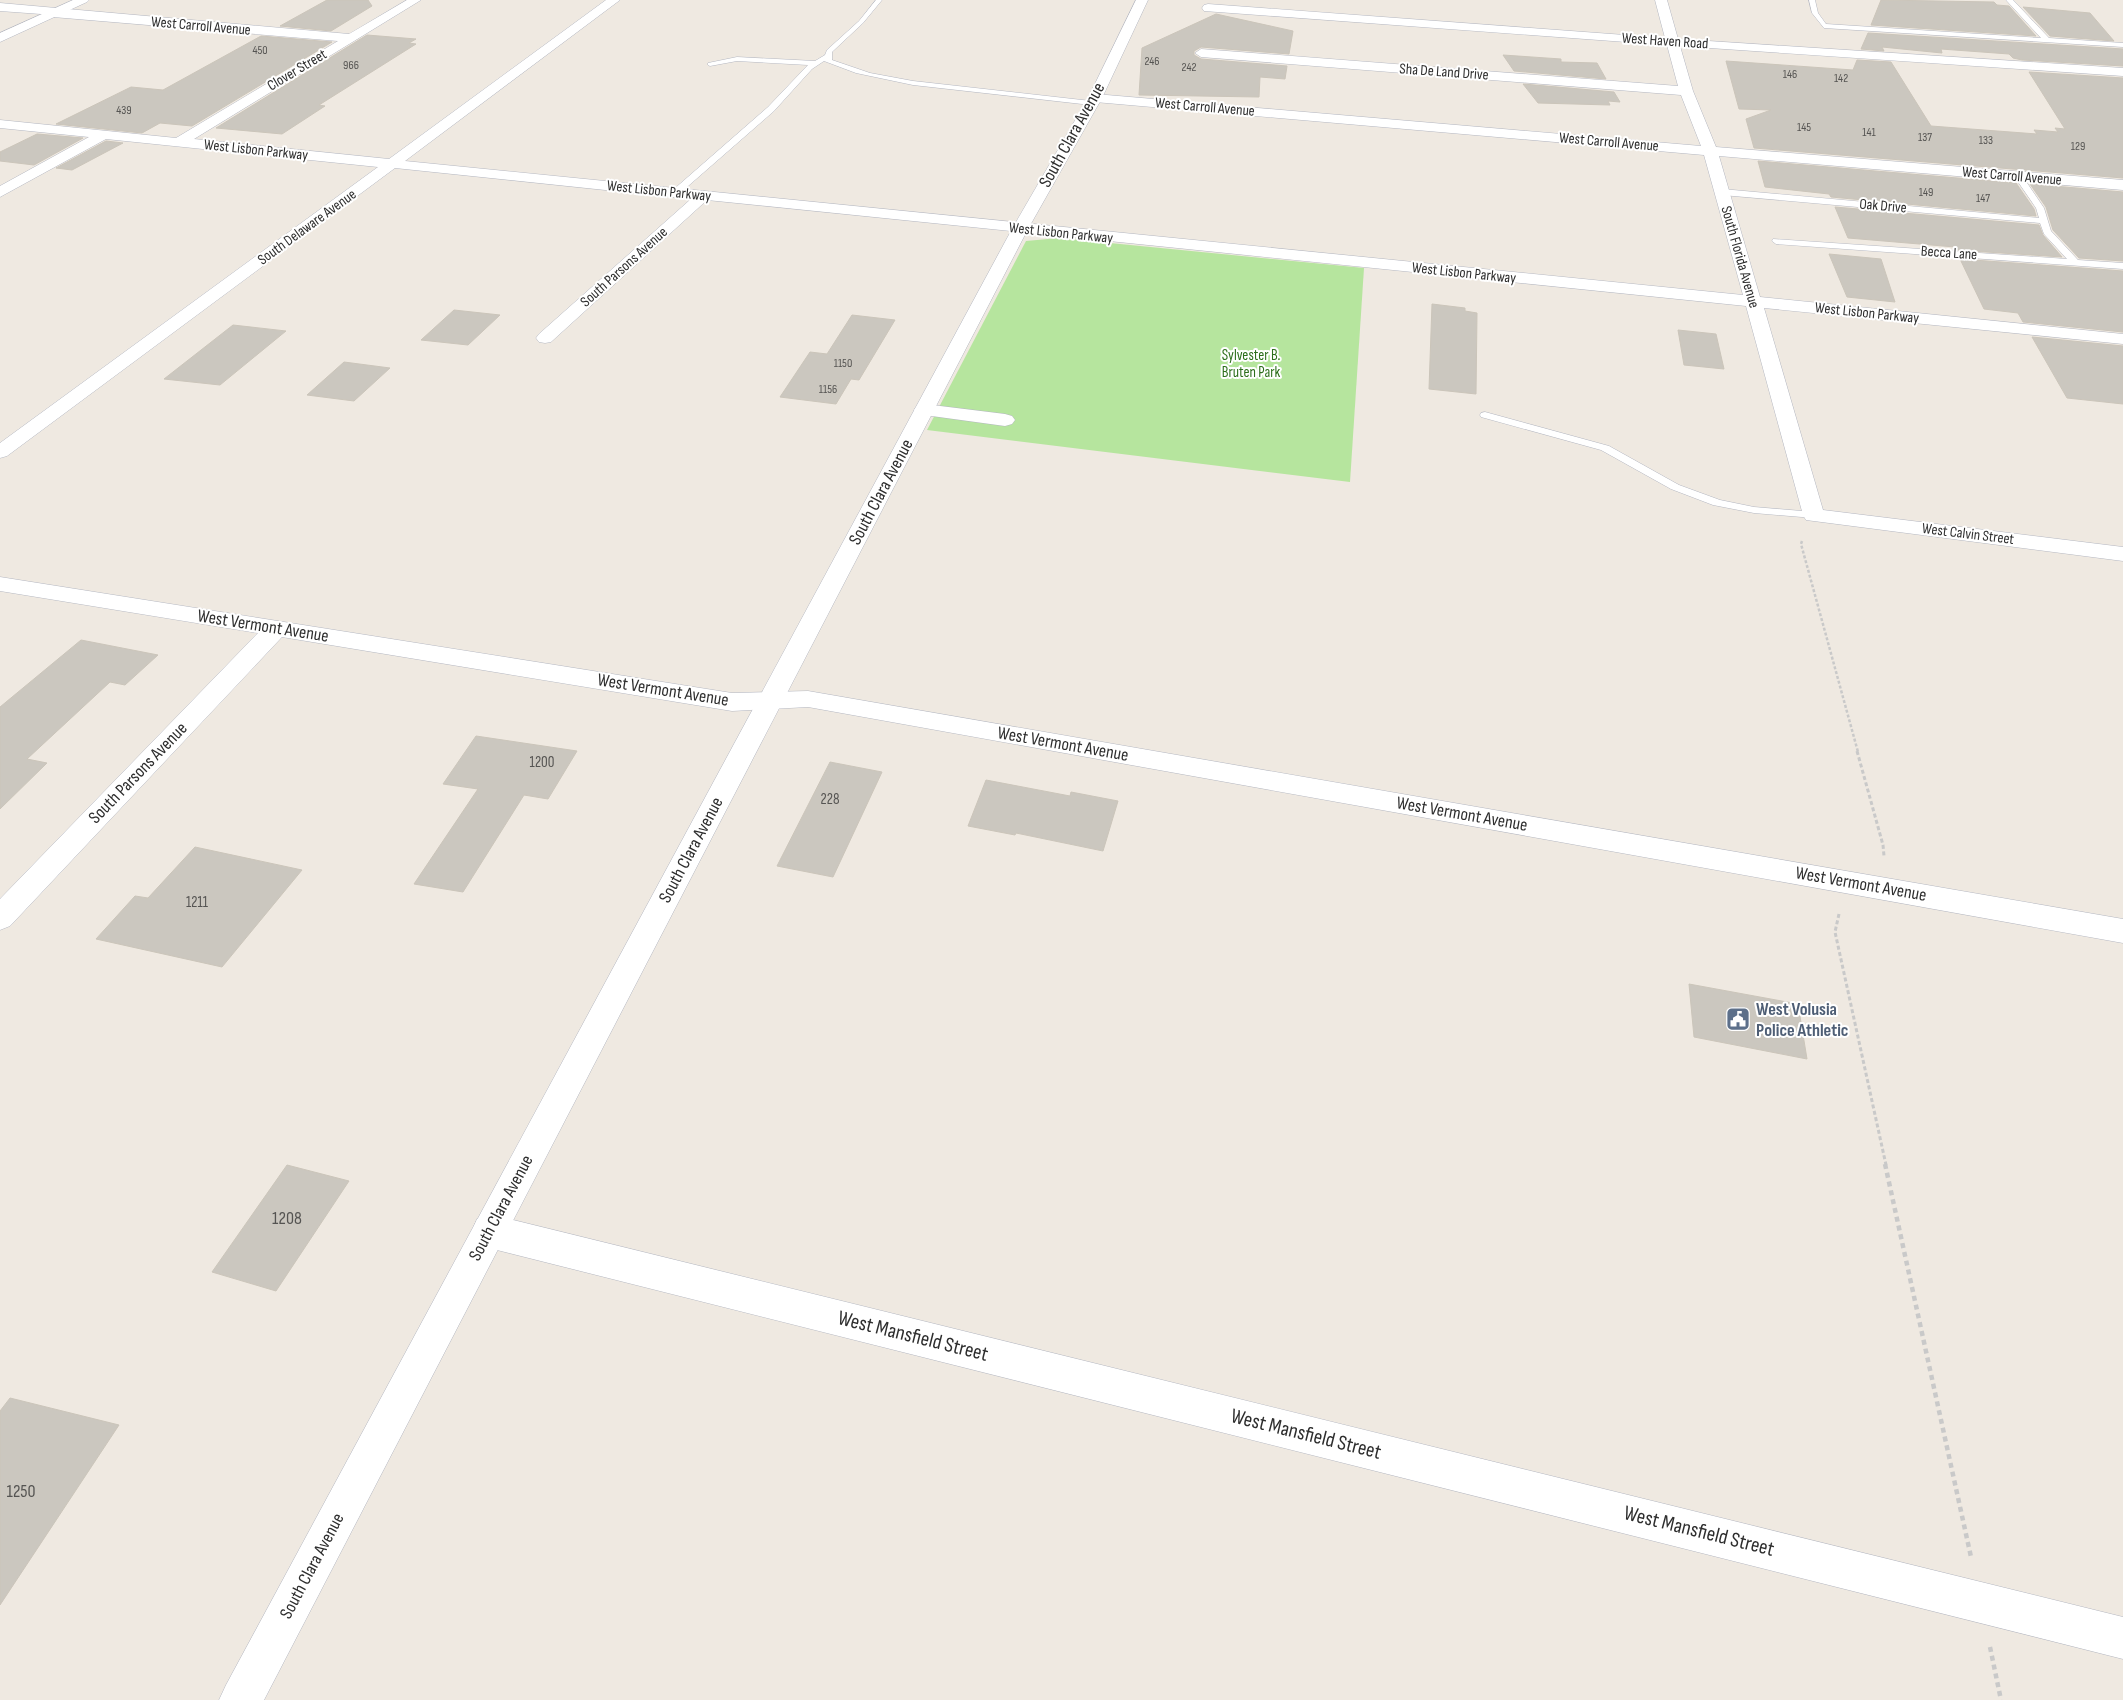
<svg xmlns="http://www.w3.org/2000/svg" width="2123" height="1700" font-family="'Sofia Sans Condensed',sans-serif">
  <rect width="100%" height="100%" fill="#efe9e1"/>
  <path fill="#b6e59e" d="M1059,238L1364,268L1350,482L927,430L1026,241Z"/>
  <path fill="#cbc7bf" stroke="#cbc5ba" d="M327,0H368L372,6L331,31L280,26Z
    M1881,0L1994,2L1997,5L2009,6L2036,36L1871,25Z
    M2023,7L2090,13L2114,41L2050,36Z
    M1216,14L1293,31L1289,54L1201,47L1194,51V55L1201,59L1287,66L1285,79L1260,77L1259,97L1139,95L1142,48Z
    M1868,33L2123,49V66L2022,60L2013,58L2009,54L1941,49L1942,53L1882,47L1884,51L1861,49Z
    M367,35L416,39L409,43L416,44L319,105L325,106L282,134L216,128Z
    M261,36L332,42L192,126L160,123L142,133L56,124L131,87L163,90Z
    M1503,55L1561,59V62L1597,63L1606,79L1514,71Z
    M1857,60L1891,62L1931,126L2037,134L2034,130L2058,132L2055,128L2065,129L2029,72L2123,78V178L1754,148L1746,119L1771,110L1739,109L1726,61L1853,70Z
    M1523,84L1614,92L1620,102L1608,101L1610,105L1538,103Z
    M37,134L83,138L34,165L0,161V152Z
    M106,141L123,143L72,170L56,168Z
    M1758,161L2016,183L2034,209L2036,216L1831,197L1829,194L1765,187Z
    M2030,184L2123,192V261L2079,258L2053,230L2046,207Z
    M1835,207L2039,225L2043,235L2062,257L1956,250L1955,247L1848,238Z
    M1829,254L1881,259L1895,302L1847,297Z
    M1960,259L2123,271V332L2023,322L2018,313L1984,309Z
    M1432,304L1465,308V311L1477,313L1476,394L1429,389Z
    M454,310L500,315L468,345L421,340Z
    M852,315L895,320L859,380L851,379L836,404L780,397L810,352L827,354Z
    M233,325L286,331L220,385L164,379Z
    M1678,330L1716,334L1724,369L1684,365Z
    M2032,337L2123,346V404L2067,398Z
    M344,362L390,368L354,401L307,395Z
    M81,640L158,655L125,685L110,682L27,759L47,763L0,809V707Z
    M476,736L577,751L548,799L524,795L463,892L414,884L478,789L443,784Z
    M830,762L882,772L833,877L777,866Z
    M986,780L1070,796L1071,792L1118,801L1103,851L1016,833L1015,835L968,826Z
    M195,847L302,870L222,967L96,939L135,896L148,898Z
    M1689,984L1798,1004L1807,1059L1694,1037Z
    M287,1165L349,1181L276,1291L212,1272Z
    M10,1398L119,1425L0,1605V1411Z"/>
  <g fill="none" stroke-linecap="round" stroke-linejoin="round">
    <g stroke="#b4b7c1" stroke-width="1">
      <path id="service" d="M876,0H882L863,23L832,52V60L870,73L913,81L1091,101L1095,103L1091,105L913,85L856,73L824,61L812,69L774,111L679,194H673V190L768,107L808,65L737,61L710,66L708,65V63L737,57L815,61L825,55L827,50L859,21Z
        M1809,0H1815L1818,13L1826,24L2041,38L2006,0H2013L2049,38L2123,43V47L1824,28L1812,13Z
        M2015,174H2021L2044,208L2051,231L2078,260L2123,263V269L1776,244L1772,241L1773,239L2067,259L2044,234L2040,223L1722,195L1718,192L1722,189L2039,218L2036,208L2014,176Z
        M1485,412L1609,446L1679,485L1720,500L1754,507L1814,512L1820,515L1814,518L1754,513L1713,505L1671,489L1601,450L1481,417L1480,415L1481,413Z"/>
    </g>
    <g stroke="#b4b7c1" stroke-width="1">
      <path id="minor" d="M407,0H421L194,139L389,159L606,0H620L405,161L1743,295L1704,155L1095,102L1088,98L1095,94L1701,146L1681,95L1201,57L1195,53L1201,49L1678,86L1667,45L1204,11L1202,8L1204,5L1208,4L1665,38L1655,0H1667L1678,39L2123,68V76L1680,46L1693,91L1716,147L2123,180V190L1719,156L1760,297L2123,334V344L1764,308L1823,510L2123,547V561L1806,520L1803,515L1746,306L707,200L551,342L545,343L539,342L536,338L539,334L691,199L395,168L7,456L0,458V443L378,167L106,139L0,197V186L89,137L0,128V120L176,138L338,41L53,17L41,14L0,11V3L349,34Z
        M924,404L1005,414L1012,416L1015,420L1012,424L1005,426L917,414L914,410L917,406Z
        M0,577L732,693L808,691L2123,919V943L808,707L732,711L282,637L10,926L0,930V899L258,633L0,591Z
        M489,1214L2123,1617V1659L489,1248L477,1243L472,1231L477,1219Z"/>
    </g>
    <g stroke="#b4b7c1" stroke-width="1">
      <path id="tertiary" d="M73,0H89L87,2L0,42V33Z
        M1136,0H1148L1102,98L1028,229L264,1700H219L226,1685L1012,229L1088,98Z"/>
    </g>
    <path stroke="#c9c9c9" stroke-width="2.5" stroke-dasharray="3 2" stroke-linecap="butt" d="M1802,541L1801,544L1858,752"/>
    <path stroke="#c9c9c9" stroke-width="3" stroke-dasharray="4 2.5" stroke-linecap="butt" d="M1857,751L1883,845L1884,856
      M1839,914L1835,932L1886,1165"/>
    <path stroke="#c9c9c9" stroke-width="4.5" stroke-dasharray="5 4" stroke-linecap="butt" d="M1885,1164L1971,1557
      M1990,1647L2001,1700"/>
    <use href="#service" fill="#fff" fill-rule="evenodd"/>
    <use href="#minor" fill="#fff" fill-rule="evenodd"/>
    <use href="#tertiary" fill="#fff" fill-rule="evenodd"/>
  </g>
  <defs>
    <g id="civic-square" transform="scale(1.25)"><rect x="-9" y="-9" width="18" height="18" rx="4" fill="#5c6f8a" stroke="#fff"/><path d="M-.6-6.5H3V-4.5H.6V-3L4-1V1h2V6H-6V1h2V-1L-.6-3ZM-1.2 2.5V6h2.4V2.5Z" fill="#fff"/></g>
  </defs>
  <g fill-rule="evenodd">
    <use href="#civic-square" x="1738" y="1019"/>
  </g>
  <g text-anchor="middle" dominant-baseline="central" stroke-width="4" stroke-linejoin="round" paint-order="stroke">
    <g font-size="12" fill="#555452">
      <text x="260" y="50">450</text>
      <text x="1152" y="61">246</text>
      <text x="351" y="65">966</text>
      <text x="1189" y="67">242</text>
      <text x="1790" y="74">146</text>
      <text x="1841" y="78">142</text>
      <text x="124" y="110">439</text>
      <text x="1804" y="127">145</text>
      <text x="1869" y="132">141</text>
      <text x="1925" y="137">137</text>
      <text x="1986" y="140">133</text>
      <text x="2078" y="146">129</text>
      <text x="1926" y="192">149</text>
      <text x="1983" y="198">147</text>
      <text x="843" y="363">1150</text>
      <text x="828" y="389">1156</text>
    </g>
    <g font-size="15" fill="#2e2e2e" stroke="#fff">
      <text transform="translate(201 26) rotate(5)">West Carroll Avenue</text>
      <text transform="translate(1665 41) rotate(4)">West Haven Road</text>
      <text transform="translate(297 70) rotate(-31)">Clover Street</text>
      <text transform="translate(1444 72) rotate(4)">Sha De Land Drive</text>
      <text transform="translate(1205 107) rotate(5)">West Carroll Avenue</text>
      <text transform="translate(1609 142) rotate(5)">West Carroll Avenue</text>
      <text transform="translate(256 150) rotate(6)">West Lisbon Parkway</text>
      <text transform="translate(2012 176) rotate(5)">West Carroll Avenue</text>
      <text transform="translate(659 191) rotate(6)">West Lisbon Parkway</text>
      <text transform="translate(1883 206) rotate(5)">Oak Drive</text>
      <text transform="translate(307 227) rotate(-36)">South Delaware Avenue</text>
      <text transform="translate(1061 233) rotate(6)">West Lisbon Parkway</text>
      <text transform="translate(1949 253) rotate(4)">Becca Lane</text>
      <text transform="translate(1740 257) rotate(74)">South Florida Avenue</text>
      <text transform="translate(624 267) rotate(-42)">South Parsons Avenue</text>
      <text transform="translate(1464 273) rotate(6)">West Lisbon Parkway</text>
      <text transform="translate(1867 313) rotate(6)">West Lisbon Parkway</text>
      <text transform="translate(1968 534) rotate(7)">West Calvin Street</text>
    </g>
    <g font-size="15" fill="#2c6e1b" stroke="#fff">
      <text x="1251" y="355">Sylvester B.<tspan x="1251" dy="17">Bruten Park</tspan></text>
    </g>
    <g font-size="15" fill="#555452">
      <text x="542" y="762">1200</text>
      <text x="830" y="799">228</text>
      <text x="197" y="902">1211</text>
    </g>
    <g font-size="18" fill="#2e2e2e" stroke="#fff">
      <text transform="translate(1072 135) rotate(-61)">South Clara Avenue</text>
      <text transform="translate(881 492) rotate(-62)">South Clara Avenue</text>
      <text transform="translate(263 626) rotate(9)">West Vermont Avenue</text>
      <text transform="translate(663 690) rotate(9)">West Vermont Avenue</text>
      <text transform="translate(1063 744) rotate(10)">West Vermont Avenue</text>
      <text transform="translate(138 773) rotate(-46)">South Parsons Avenue</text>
      <text transform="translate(1462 814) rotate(10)">West Vermont Avenue</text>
      <text transform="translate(691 850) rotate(-62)">South Clara Avenue</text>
      <text transform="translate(1861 884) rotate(10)">West Vermont Avenue</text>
      <text transform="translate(501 1208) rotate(-62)">South Clara Avenue</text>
      <text transform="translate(312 1566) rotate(-62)">South Clara Avenue</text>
    </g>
    <g font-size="18" font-weight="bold" fill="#4e5e75" stroke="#fff" text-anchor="start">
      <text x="1756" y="1009">West Volusia<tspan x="1756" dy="21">Police Athletic</tspan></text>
    </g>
    <g font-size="18" fill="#555452">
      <text x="287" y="1218">1208</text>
      <text x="21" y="1491">1250</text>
    </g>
    <g font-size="21" fill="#2e2e2e" stroke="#fff">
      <text transform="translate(913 1336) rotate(14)">West Mansfield Street</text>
      <text transform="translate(1306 1434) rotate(14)">West Mansfield Street</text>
      <text transform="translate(1699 1531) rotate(14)">West Mansfield Street</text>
    </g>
  </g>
</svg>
